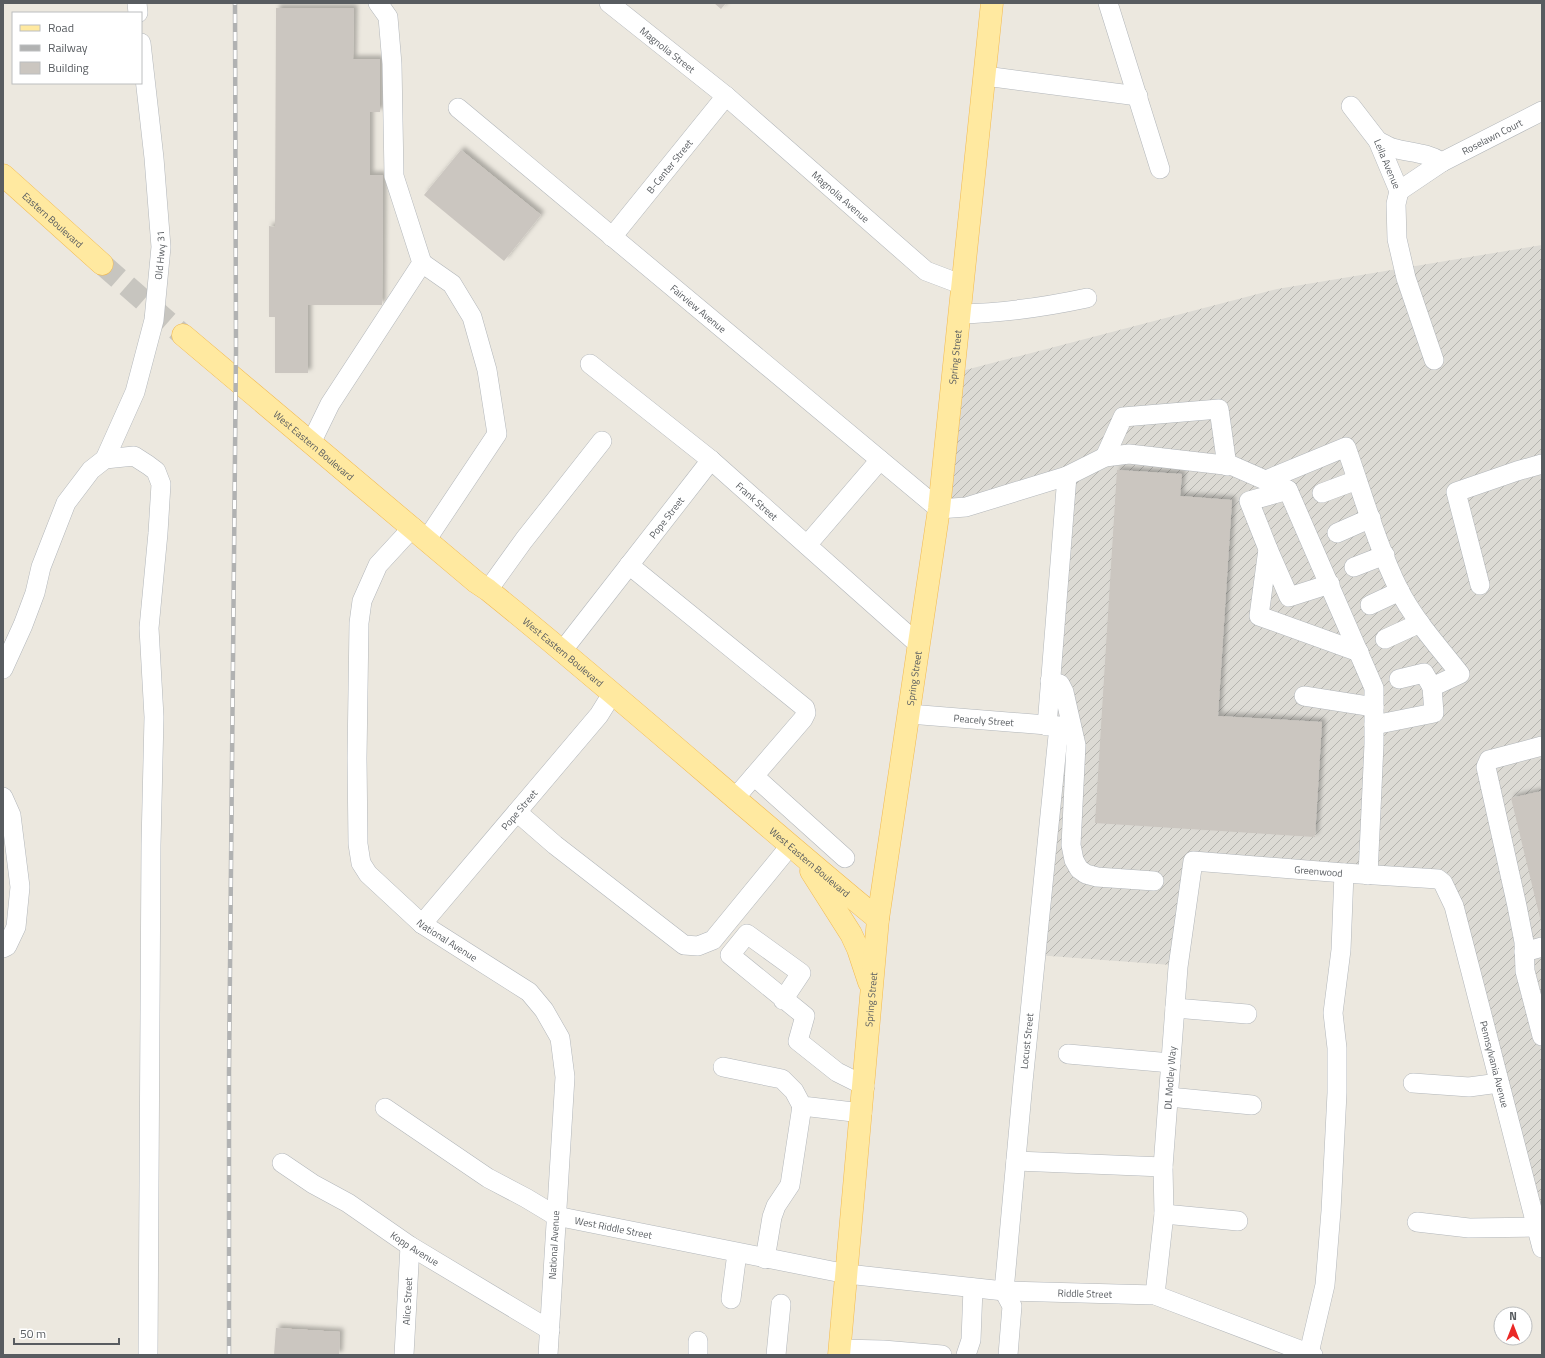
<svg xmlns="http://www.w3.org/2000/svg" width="1545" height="1358" font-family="'Titillium Web',sans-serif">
  <defs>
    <pattern id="industrial-furrows" width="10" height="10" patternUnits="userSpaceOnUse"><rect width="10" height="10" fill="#dcdad4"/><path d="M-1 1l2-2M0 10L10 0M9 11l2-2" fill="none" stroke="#b5b4af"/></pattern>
    <filter id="shadow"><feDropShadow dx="3.5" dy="-3.5" stdDeviation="2" flood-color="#0004"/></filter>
  </defs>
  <rect width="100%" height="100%" fill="#ece8df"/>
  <path fill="url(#industrial-furrows)" d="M1542,245V1254L1443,883L1193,861L1185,966L1036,955L1059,727L1047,726L1067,477L939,509L954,373L1277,289Z"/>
  <path fill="#cbc6c0" filter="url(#shadow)" d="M714,3H726L721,9Z
    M276,8H354L353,59H380V112H370V175H383L382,305H308V373H275V317H269V226L275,227Z
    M461,150L541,215L504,261L424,195Z
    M1117,470L1182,474L1180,496L1232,500L1218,716L1322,722L1315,837L1095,823Z
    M1542,791V921L1541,922L1511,798Z
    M276,1328L340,1332L339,1355H274Z"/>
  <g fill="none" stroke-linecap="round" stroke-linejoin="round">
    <path stroke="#c7c5bf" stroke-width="22" stroke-dasharray="22 11" stroke-linecap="butt" d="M102,264L183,335"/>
    <g stroke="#b2b6ba" stroke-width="20">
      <g id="minor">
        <path d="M137,3L138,13"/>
        <path id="s1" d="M609,3L726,96L926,271L963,285"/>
        <path d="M1108,3L1160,169"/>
        <path d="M985,76L1138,96"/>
        <path id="s2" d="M1351,106L1378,141L1399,191L1396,204L1397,239L1406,278L1434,360"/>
        <path id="s3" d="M458,108L939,509L966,507L1067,476L1105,457L1129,454L1233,466L1288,490L1374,688V744L1368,875"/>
        <path id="s4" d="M1378,141C1383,143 1388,147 1393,148C1410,153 1426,152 1442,162L1542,111"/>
        <path d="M1399,191L1442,162"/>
        <path id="s5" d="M612,237L726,96"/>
        <path d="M422,263L452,284L472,317L487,370L497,434L427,539"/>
        <path d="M960,314C1003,313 1045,307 1087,298"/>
        <path id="s6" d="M590,364L711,460L918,644"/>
        <path d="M311,443L330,404L422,263L394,176L392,64L388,17L378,3"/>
        <path d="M1105,457L1123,417L1219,409L1227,466"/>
        <path id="s7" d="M105,459L135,392L154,320L161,247L154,158L141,43"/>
        <path d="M1266,480L1346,447C1363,495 1377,545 1399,590C1415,621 1439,647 1460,674L1432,687L1424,673L1399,679"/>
        <path d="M1288,490L1249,501L1268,549L1259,616L1359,652"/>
        <path d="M1322,493L1357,480"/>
        <path id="s8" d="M413,527L378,565L362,601L359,623L357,758L358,844L361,863L368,874L422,924L529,992L544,1010L560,1038L565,1077L548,1355"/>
        <path d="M1337,533L1371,518"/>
        <path d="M807,545L880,460"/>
        <path d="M1268,549L1289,597L1330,584"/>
        <path d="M629,565L805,708L806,713L803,719L735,798"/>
        <path d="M1354,567L1385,555"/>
        <path d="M1480,585L1456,492L1517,471L1542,464"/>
        <path d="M488,590L524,540L602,441"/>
        <path d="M1370,605L1400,591"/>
        <path d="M1385,639L1420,623"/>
        <path id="s9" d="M563,650L711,460"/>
        <path d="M3,669L23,625L35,593L41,567L66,503L91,470L105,459L134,456L148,465L156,471L161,484L158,533L149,628L154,717L151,845L148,1355"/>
        <path d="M1050,681L1060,684L1064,692L1076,745L1071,845L1074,860L1079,869L1086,874L1097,877L1154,881"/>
        <path d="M1304,696L1374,707"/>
        <path id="s10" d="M909,714L1059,726L1023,1082L1004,1291L1012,1306L1008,1355"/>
        <path d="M1374,725L1434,713L1432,687"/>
        <path d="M1047,726L1067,476"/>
        <path d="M1542,746L1489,760L1486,767L1517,906L1524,942L1525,971L1542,1036"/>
        <path d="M754,776L845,858"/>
        <path d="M3,797L11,815L20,887L16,927L7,946L3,948"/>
        <path d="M517,812L555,845L684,945L698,946L713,940L790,846"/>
        <path id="s11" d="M422,924L599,715L607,702L616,695"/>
        <path d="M1524,952L1542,947"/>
        <path d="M783,1000L801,973L747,934L730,955L805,1016L798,1041L837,1072L865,1086"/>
        <path d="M1175,1008L1247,1014"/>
        <path d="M1068,1054L1171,1063"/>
        <path d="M723,1067L782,1079L794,1091L802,1106L862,1113"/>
        <path d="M1413,1083L1469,1087L1499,1083"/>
        <path d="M1169,1097L1252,1105"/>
        <path id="s12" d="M385,1108L488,1178L526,1198L556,1216L847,1274L1004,1291L1155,1295L1313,1355"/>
        <path d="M1016,1161L1163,1167"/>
        <path id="s13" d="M282,1163L313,1184L348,1203L410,1246L550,1330"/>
        <path d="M1164,1214L1238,1221"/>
        <path d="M1417,1222L1469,1228L1536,1227"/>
        <path d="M765,1259L772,1217L776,1206L790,1185L802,1106"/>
        <path id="s14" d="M1155,1295L1164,1214L1163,1167L1178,967L1193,861L1344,873L1438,879L1443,883L1454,906L1542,1248"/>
        <path d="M731,1299L737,1253"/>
        <path d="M840,1349L883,1350L942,1355"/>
        <path d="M1309,1353L1325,1285L1331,1211L1337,1093V1048L1333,1013L1341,950L1344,873"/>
        <path id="s15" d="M404,1355L410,1246"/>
        <path d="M698,1355V1341"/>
        <path d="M776,1355L781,1304"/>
        <path d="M966,1355L971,1340L973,1288"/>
      </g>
    </g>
    <g stroke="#f2ba51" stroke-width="23">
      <g id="major">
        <path id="s16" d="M3,175L102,264"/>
        <path id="s17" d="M183,335L476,582L488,590C621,697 747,811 878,919"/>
        <path d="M811,871L851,934L858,949L869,982"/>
        <path id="s18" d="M839,1355L878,919L939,509L992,3"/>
      </g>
    </g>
    <use href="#minor" stroke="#fff" stroke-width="19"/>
    <use href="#major" stroke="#ffe9a0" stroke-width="22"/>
    <g stroke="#b1b2b2" stroke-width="4.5">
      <path id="rail" d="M229,1355V1073L236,351L235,3"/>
    </g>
    <use href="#rail" stroke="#fff" stroke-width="3" stroke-dasharray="9" stroke-linecap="butt"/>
  </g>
  <g text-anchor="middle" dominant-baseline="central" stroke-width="3" stroke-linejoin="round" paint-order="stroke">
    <g font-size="10" fill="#585c60" stroke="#fff">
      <text stroke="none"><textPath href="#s1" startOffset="75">Magnolia Street</textPath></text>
      <text stroke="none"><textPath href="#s4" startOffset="124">Roselawn Court</textPath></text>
      <text stroke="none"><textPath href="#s2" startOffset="69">Leila Avenue</textPath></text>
      <text stroke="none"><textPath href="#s5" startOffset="91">B-Center Street</textPath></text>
      <text stroke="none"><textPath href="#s1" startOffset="302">Magnolia Avenue</textPath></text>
      <text stroke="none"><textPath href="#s16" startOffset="67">Eastern Boulevard</textPath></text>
      <text stroke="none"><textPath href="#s7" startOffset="213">Old Hwy 31</textPath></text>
      <text stroke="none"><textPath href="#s3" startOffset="313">Fairview Avenue</textPath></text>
      <text stroke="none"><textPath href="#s18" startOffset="1005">Spring Street</textPath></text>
      <text stroke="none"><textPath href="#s17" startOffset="171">West Eastern Boulevard</textPath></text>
      <text stroke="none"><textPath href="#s6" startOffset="216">Frank Street</textPath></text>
      <text stroke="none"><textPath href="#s9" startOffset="168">Pope Street</textPath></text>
      <text stroke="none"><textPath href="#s17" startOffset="495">West Eastern Boulevard</textPath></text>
      <text stroke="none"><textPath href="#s18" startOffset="681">Spring Street</textPath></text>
      <text stroke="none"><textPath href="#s10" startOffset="75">Peacely Street</textPath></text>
      <text stroke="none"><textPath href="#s11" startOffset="150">Pope Street</textPath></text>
      <text stroke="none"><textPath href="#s17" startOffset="819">West Eastern Boulevard</textPath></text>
      <text stroke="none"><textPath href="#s14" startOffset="562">Greenwood</textPath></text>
      <text stroke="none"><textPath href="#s8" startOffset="470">National Avenue</textPath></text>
      <text stroke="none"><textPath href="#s18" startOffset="357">Spring Street</textPath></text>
      <text transform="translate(1027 1041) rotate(-84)">Locust Street</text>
      <text stroke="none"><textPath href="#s14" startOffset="877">Pennsylvania Avenue</textPath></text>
      <text stroke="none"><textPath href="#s14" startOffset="218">DL Motley Way</textPath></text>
      <text stroke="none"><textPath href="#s12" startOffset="261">West Riddle Street</textPath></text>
      <text transform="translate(554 1245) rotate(-87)">National Avenue</text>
      <text stroke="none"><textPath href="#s13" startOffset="158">Kopp Avenue</textPath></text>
      <text stroke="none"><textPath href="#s12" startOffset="738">Riddle Street</textPath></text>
      <text stroke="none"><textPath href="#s15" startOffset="54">Alice Street</textPath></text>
    </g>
  </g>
  <rect width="1545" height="1358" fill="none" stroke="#585c60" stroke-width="8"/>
  <rect x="12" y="12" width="130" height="72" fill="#ffffff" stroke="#bcbebf"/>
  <rect x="20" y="25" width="20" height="6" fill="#ffe9a0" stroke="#bcbebf"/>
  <text x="48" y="32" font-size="12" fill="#585c60">Road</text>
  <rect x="20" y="45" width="20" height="6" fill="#b1b2b2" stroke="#bcbebf"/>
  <text x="48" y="52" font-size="12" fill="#585c60">Railway</text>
  <rect x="20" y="62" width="20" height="12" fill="#cbc6c0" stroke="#bcbebf"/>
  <text x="48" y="72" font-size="12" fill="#585c60">Building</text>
  <g transform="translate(1513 1326)"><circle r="19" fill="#ffffff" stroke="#bcbebf"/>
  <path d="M0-3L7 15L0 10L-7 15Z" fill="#ea2926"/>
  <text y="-6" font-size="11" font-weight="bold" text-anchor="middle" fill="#585c60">N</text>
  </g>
  <path d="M14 1338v6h105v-6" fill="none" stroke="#585c60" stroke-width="2"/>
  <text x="20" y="1338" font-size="12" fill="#585c60" stroke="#ffffff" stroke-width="3" paint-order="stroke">50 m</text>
</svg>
